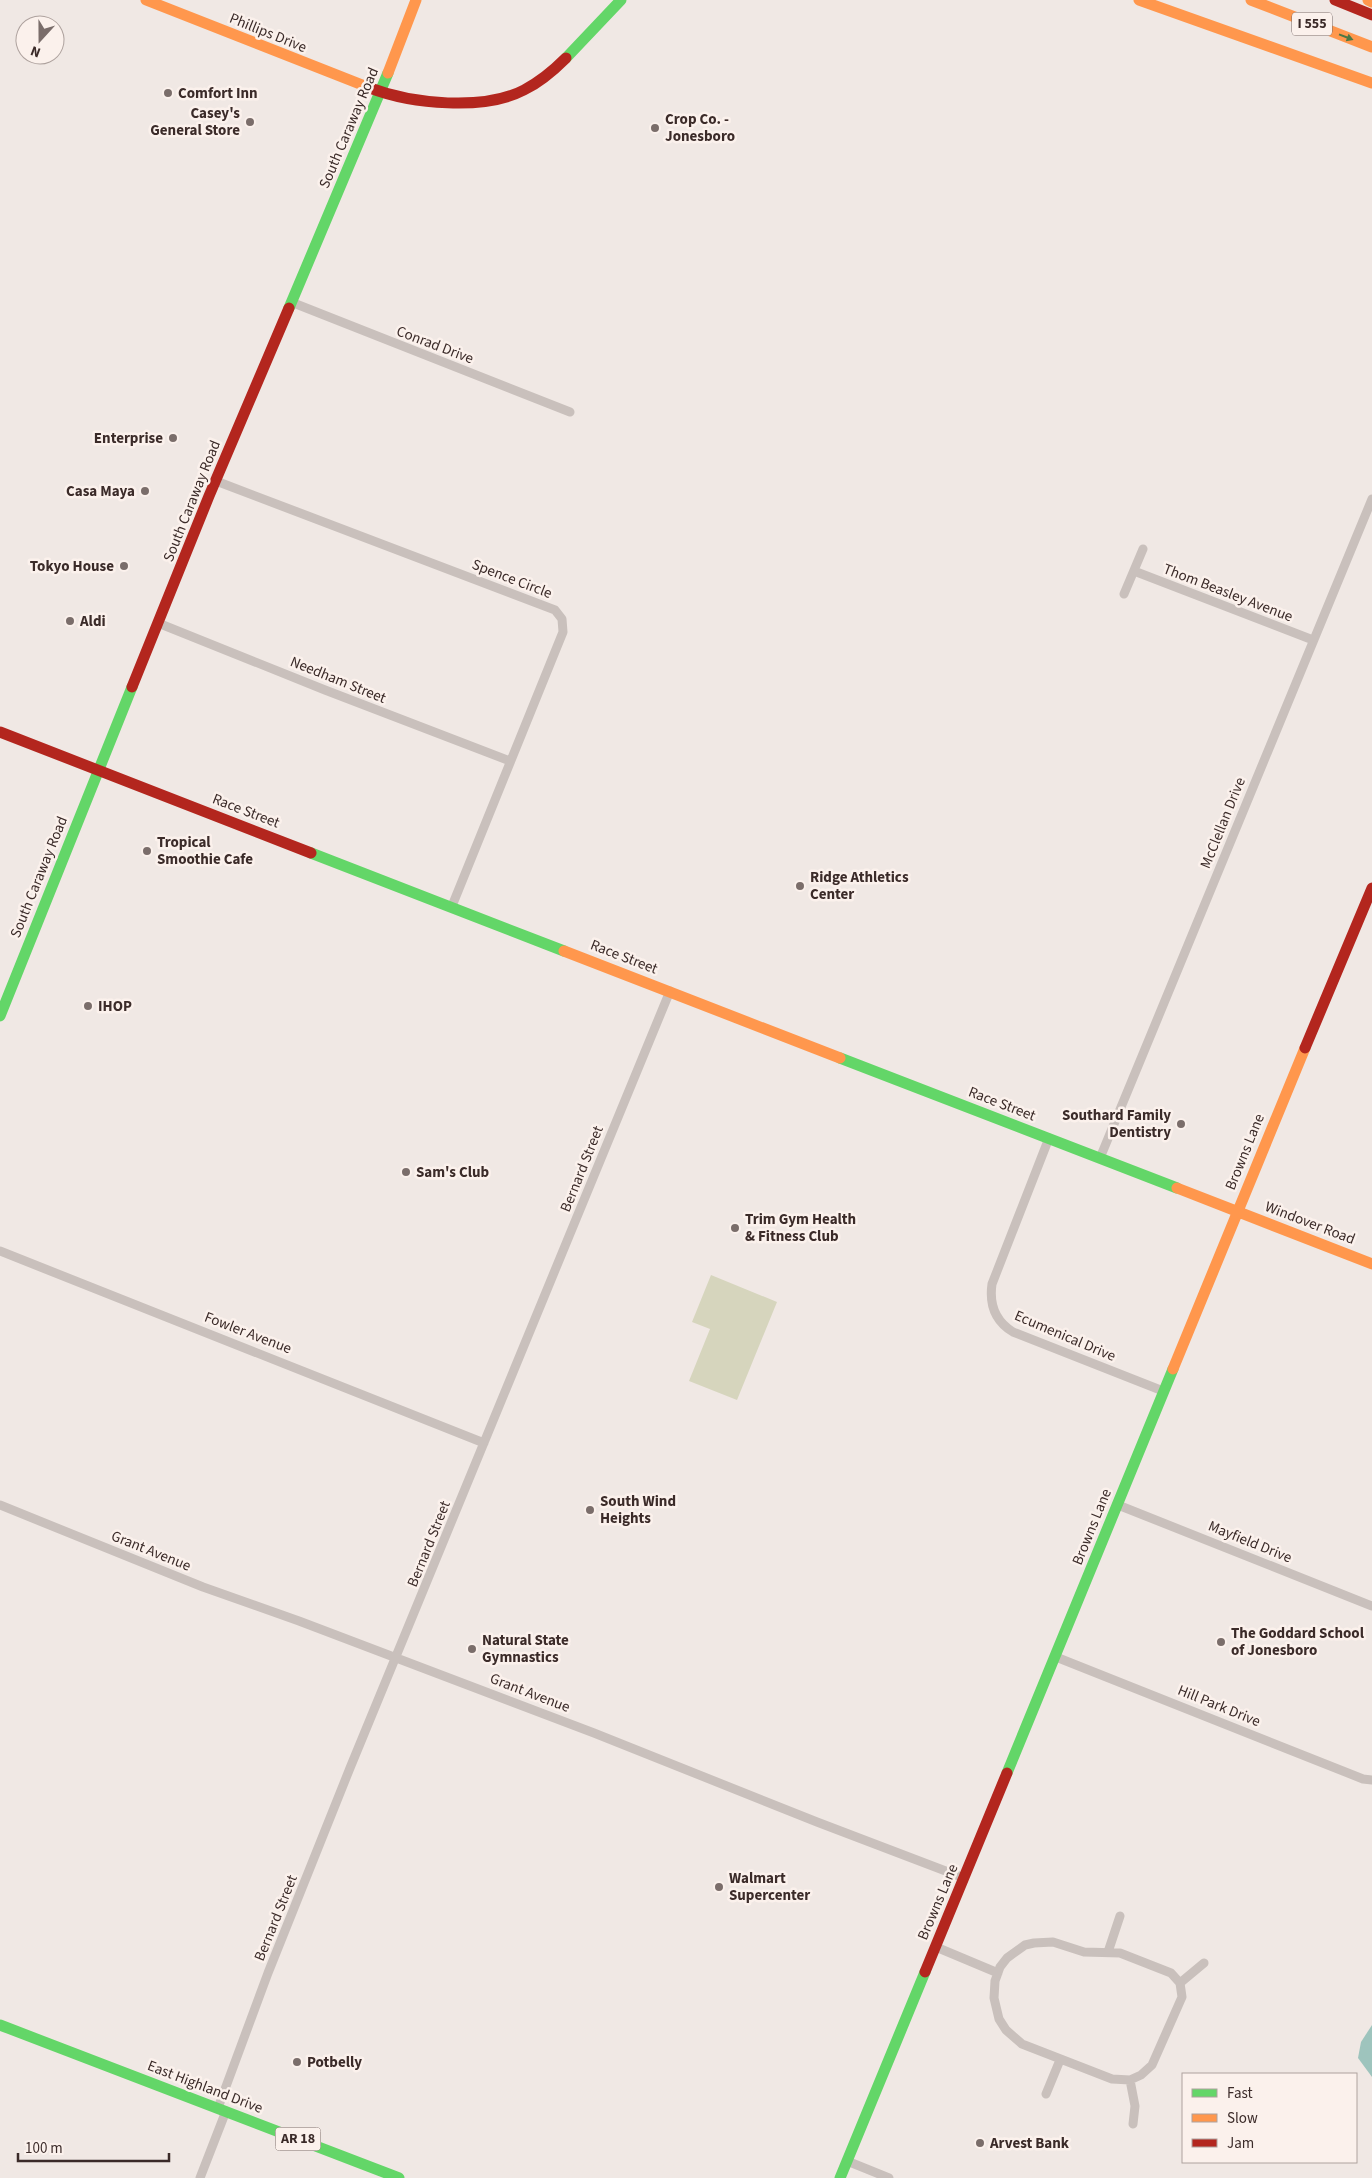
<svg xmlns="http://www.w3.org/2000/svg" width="1372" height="2178" font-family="'Source Sans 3',sans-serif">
  <rect width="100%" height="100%" fill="#f0e8e4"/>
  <path fill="#d6d5bd" d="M711,1275L777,1302L737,1400L689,1381L710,1329L692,1322Z"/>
  <path fill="#9ec4bd" d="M1372,2025V2077L1358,2058L1361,2042Z"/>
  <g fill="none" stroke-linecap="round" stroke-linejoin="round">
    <path stroke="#c9c0bc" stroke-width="9" d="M291,302L570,412
      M216,481L555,610L562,619L563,632L452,906
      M1134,571L1313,640
      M1124,594L1143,549
      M158,623L325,690L510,761
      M1049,1138L992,1284C989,1305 995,1321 1013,1332L1163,1391
      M1100,1158L1372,499
      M0,1251L484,1443
      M0,1505L203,1587L299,1621L594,1733L817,1822L964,1878
      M1118,1505L1372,1606
      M1056,1657L1363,1779L1372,1780
      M1053,1942L1084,1952L1120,1953L1171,1973L1180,1983L1182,1997L1152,2065L1141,2075L1130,2080L1112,2079L1022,2044L1006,2030L999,2019L994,1998L995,1981L1000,1967L1007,1958L1025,1945L1034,1943Z
      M936,1947L998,1973
      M1108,1952L1120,1916
      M1180,1983L1204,1963
      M1130,2080L1135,2106L1133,2124
      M1046,2094L1060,2060
      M218,2108L268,1973L350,1768L670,991
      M847,2161L889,2178
      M200,2178L226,2111"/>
    <path stroke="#63d668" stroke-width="11" d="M566,58L621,0
      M289,308L388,73
      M311,853L564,951
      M0,1016L132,687
      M840,1058L1177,1188
      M1007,1773L1173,1369
      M0,2025L399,2178
      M840,2178L925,1972"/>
    <path stroke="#ff974d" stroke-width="11" d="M146,0L370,88
      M1139,0L1372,83
      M1251,0L1372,47
      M1368,0L1372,2
      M388,73L416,0
      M564,951L840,1058
      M1177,1188L1372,1264
      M1173,1369L1305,1048"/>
    <path stroke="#b3261e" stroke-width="11" d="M1335,0L1372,15
      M370,88C412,104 484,111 524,90C540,82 554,70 566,58
      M132,687L209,496L289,308
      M0,732L311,853
      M1305,1048L1372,888
      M925,1972L1007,1773"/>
  </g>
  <defs><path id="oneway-solid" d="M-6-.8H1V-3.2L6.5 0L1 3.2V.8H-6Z" transform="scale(1.25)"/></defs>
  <use fill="#4d7845" href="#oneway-solid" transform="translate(1346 37) rotate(21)"/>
  <g fill="#7a6d6a" stroke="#fbf1ec" stroke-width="2">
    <circle cx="168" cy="93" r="5"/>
    <circle cx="250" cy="122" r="5"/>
    <circle cx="655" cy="128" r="5"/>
    <circle cx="173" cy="438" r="5"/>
    <circle cx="145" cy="491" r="5"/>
    <circle cx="124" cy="566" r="5"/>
    <circle cx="70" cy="621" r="5"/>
    <circle cx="147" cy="851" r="5"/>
    <circle cx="800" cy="886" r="5"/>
    <circle cx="88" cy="1006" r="5"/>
    <circle cx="1181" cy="1124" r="5"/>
    <circle cx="406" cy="1172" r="5"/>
    <circle cx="735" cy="1228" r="5"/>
    <circle cx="590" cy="1510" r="5"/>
    <circle cx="1221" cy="1642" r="5"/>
    <circle cx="472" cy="1649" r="5"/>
    <circle cx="719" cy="1887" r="5"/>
    <circle cx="297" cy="2062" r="5"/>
    <circle cx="980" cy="2143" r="5"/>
  </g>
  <g text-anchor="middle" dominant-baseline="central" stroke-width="5" stroke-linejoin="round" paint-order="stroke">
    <g fill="#fbf1ec" stroke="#756664" stroke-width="1">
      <rect x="1292" y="12.5" width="40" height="23" rx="4"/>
      <rect x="275.5" y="2127.5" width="45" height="23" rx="4"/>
    </g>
    <g font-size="14" font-weight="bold" fill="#3b2b29">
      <text x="1312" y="24">I 555</text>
      <text x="298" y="2139">AR 18</text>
    </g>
    <g font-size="15" fill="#3b2b29" stroke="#fbf1ec">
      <text transform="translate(268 33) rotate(22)">Phillips Drive</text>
      <text transform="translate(349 128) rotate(-67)">South Caraway Road</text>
      <text transform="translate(435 345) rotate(21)">Conrad Drive</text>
      <text transform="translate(192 501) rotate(-68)">South Caraway Road</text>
      <text transform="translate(512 579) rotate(21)">Spence Circle</text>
      <text transform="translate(1228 593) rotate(21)">Thom Beasley Avenue</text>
      <text transform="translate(338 680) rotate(22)">Needham Street</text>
      <text transform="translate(246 811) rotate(21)">Race Street</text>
      <text transform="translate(1223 823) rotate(-68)">McClellan Drive</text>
      <text transform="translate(39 877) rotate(-68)">South Caraway Road</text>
      <text transform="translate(624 957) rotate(21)">Race Street</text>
      <text transform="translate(1002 1104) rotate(21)">Race Street</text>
      <text transform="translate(1245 1152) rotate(-68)">Browns Lane</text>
      <text transform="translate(582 1169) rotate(-68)">Bernard Street</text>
      <text transform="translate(1310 1223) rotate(21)">Windover Road</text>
      <text transform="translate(248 1333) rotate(21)">Fowler Avenue</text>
      <text transform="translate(1065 1336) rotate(23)">Ecumenical Drive</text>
      <text transform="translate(1092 1527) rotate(-68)">Browns Lane</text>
      <text transform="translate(1250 1542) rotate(22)">Mayfield Drive</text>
      <text transform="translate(429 1544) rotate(-68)">Bernard Street</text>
      <text transform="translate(151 1551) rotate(22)">Grant Avenue</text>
      <text transform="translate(530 1693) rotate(21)">Grant Avenue</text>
      <text transform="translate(1219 1706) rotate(22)">Hill Park Drive</text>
      <text transform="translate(938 1902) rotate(-67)">Browns Lane</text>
      <text transform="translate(276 1918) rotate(-68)">Bernard Street</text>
      <text transform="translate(205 2087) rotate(21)">East Highland Drive</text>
    </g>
    <g font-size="15" font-weight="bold" fill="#3b2b29" stroke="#fbf1ec" text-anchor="start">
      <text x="178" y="93">Comfort Inn</text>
      <text x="240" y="113" text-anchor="end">Casey's<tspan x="240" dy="17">General Store</tspan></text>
      <text x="665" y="119">Crop Co. -<tspan x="665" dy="17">Jonesboro</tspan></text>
      <text x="163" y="438" text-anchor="end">Enterprise</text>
      <text x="135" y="491" text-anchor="end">Casa Maya</text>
      <text x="114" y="566" text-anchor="end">Tokyo House</text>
      <text x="80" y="621">Aldi</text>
      <text x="157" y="842">Tropical<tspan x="157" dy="17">Smoothie Cafe</tspan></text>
      <text x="810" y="877">Ridge Athletics<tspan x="810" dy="17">Center</tspan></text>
      <text x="98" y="1006">IHOP</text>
      <text x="1171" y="1115" text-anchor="end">Southard Family<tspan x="1171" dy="17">Dentistry</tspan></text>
      <text x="416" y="1172">Sam's Club</text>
      <text x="745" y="1219">Trim Gym Health<tspan x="745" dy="17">&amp; Fitness Club</tspan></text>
      <text x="600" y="1501">South Wind<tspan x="600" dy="17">Heights</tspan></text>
      <text x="1231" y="1633">The Goddard School<tspan x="1231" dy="17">of Jonesboro</tspan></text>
      <text x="482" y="1640">Natural State<tspan x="482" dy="17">Gymnastics</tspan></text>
      <text x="729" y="1878">Walmart<tspan x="729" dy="17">Supercenter</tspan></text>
      <text x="307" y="2062">Potbelly</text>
      <text x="990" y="2143">Arvest Bank</text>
    </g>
  </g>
  <rect x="1182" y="2073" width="175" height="90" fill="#fbf1ec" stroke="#aea29e"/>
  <rect x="1192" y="2089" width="25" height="8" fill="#63d668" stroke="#aea29e"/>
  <text x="1227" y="2098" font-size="15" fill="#3b2b29">Fast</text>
  <rect x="1192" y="2114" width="25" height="8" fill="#ff974d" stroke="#aea29e"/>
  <text x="1227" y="2123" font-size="15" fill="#3b2b29">Slow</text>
  <rect x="1192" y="2139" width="25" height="8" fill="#b3261e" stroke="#aea29e"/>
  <text x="1227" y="2148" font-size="15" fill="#3b2b29">Jam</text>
  <g transform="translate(40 40) rotate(201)"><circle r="24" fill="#fbf1ec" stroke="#aea29e"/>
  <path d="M0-4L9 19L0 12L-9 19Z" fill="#7a6d6a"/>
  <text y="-8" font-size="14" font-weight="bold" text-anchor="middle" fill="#3b2b29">N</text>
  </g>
  <path d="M18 2153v8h151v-8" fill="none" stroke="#3b2b29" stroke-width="2.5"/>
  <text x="25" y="2153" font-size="15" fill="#3b2b29" stroke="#fbf1ec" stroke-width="4" paint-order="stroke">100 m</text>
</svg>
